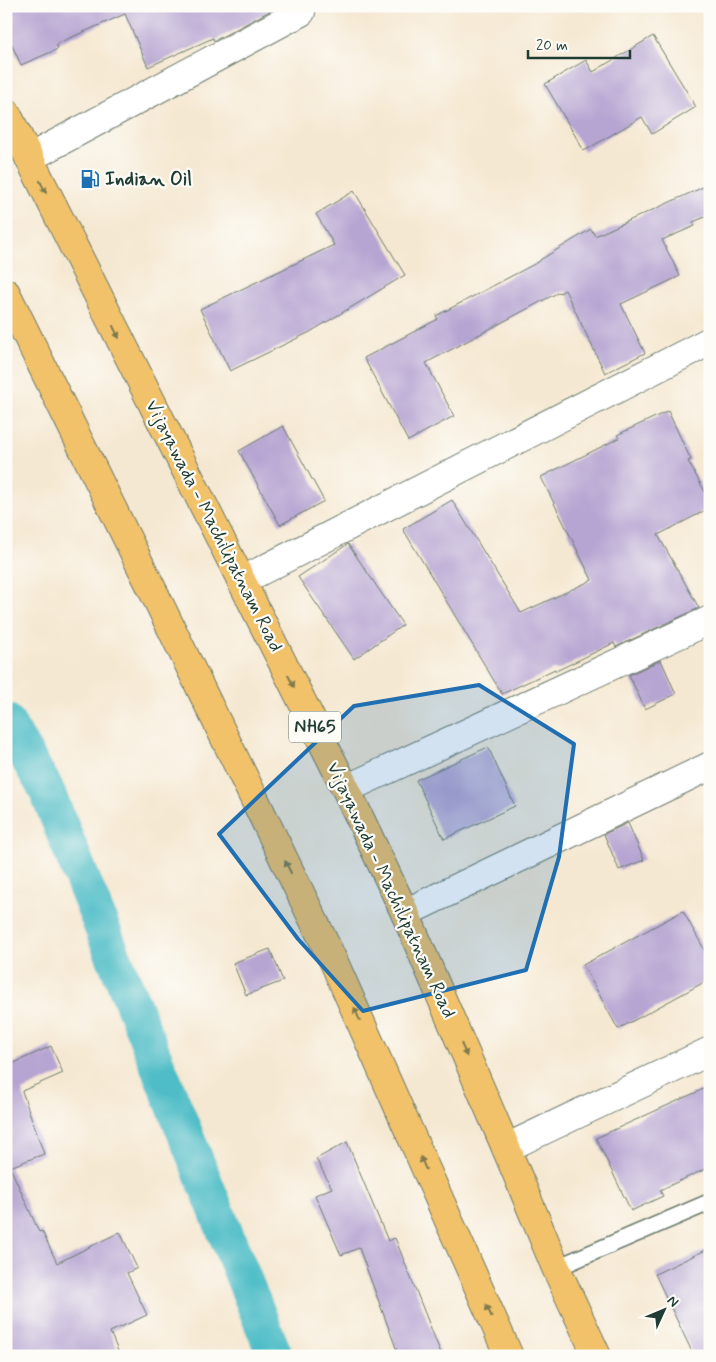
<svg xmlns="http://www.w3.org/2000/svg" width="716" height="1362" font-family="Mynerve,sans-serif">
  <rect width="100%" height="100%" fill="#fdfcf7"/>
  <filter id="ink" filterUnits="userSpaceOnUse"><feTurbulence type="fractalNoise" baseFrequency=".02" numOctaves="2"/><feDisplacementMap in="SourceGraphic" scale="10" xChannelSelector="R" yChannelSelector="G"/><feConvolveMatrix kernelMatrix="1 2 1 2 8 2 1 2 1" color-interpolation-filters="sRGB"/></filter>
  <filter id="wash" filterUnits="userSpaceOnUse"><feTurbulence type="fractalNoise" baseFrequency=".0096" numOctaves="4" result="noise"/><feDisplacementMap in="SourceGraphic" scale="20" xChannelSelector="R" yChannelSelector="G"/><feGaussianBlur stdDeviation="1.12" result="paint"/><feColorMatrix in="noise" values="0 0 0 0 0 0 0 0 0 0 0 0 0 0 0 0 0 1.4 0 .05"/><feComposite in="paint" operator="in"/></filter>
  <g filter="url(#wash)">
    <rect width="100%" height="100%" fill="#f5e8d2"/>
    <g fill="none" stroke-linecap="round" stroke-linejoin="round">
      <path stroke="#4fbdc7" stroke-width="36" d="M6,721L46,789L275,1356"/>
    </g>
    <g id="blocks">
      <path fill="#b6a4d2" d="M6,6H279L214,41L213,38L148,67L125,14L56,44L58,49L21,65L6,32Z
        M653,36L696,107L652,134L642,117L584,151L545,84L586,60L593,72Z
        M710,184V215L693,222L695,226L662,240L680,276L621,304L645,353L605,373L565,290L560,293L559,292L426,363L454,416L408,441L364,358L438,319L436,316L540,261V260L591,229L595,236Z
        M354,191L405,275L310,332L230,371L200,309L334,245L316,214Z
        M668,411L691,460L688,461L710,501V508L658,535L699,608L616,647L614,643L556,671L555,669L502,694L403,529L452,500L521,613L592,580L541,477L619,438L617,435Z
        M283,426L324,501L280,525L239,451Z
        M348,544L403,625L354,659L298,577Z
        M661,660L676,694L645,709L629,675Z
        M488,747L515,806L444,839L416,780Z
        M628,823L644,860L619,870L604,834Z
        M683,911L710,960V979L618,1029L583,965Z
        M270,949L283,981L246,995L233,963Z
        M51,1046L63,1073L22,1091L44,1154L10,1167L39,1232L42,1231L57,1263L120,1232L137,1268L127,1273L147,1315L110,1332L120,1356H6V1059H10L12,1064Z
        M710,1086V1167L660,1190L663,1196L631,1211L596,1138Z
        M347,1142L388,1241L395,1238L442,1356H399L359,1248L341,1255L315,1195L332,1188L316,1159Z
        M710,1248V1356H694L655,1274Z"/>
    </g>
  </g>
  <g filter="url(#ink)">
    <use href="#blocks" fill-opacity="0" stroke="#6a796b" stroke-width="1"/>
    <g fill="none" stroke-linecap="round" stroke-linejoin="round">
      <g stroke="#6a796b" stroke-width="19">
        <path id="service" d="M556,1268L710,1202"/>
      </g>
      <g stroke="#6a796b" stroke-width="30">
        <path id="minor" d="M29,158L301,12
          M241,581L710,341
          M346,789L710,620
          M405,913L710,766
          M506,1148L710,1051"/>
      </g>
      <g stroke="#6a796b" stroke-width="30">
        <path id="trunk" d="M6,112L346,789L405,913L506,1148L556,1268L597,1356
          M6,293L155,595L333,960L509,1356"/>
      </g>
      <use href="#service" stroke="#fff" stroke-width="16"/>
      <use href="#minor" stroke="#fff" stroke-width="28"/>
      <use href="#trunk" stroke="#f2c26a" stroke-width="28"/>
    </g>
    <defs><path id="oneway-solid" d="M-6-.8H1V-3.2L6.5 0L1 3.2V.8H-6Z" transform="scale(1.25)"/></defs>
    <g fill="#7e794c">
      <use href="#oneway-solid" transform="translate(43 187) rotate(63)"/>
      <use href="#oneway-solid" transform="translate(116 332) rotate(63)"/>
      <use href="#oneway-solid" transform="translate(291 681) rotate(63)"/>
      <use href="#oneway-solid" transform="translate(288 867) rotate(-116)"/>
      <use href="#oneway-solid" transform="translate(357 1014) rotate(-114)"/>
      <use href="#oneway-solid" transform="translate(464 1050) rotate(67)"/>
      <use href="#oneway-solid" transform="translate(423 1163) rotate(-114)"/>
      <use href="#oneway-solid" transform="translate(489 1311) rotate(-114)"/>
    </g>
  </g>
  <path fill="#1f6fb2" fill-opacity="0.2" stroke="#1f6fb2" stroke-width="4" stroke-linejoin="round" d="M479,685L574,744L559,857L526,970L363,1011L298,939L219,834L354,706Z"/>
  <defs>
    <g id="fuel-bare" transform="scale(1.5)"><path d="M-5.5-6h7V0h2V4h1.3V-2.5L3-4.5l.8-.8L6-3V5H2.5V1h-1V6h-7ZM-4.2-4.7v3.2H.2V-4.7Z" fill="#1f6fb2" stroke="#fdfcf7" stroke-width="2.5" paint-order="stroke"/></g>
  </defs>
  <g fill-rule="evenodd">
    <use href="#fuel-bare" x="90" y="179"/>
  </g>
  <g text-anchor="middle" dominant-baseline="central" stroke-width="4.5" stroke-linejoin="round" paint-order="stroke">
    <rect fill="#fdfcf7" stroke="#62766e" stroke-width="1" x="289" y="711.5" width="52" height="31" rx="4"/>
    <g font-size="18" font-weight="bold" fill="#1f3d34">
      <text x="315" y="727">NH65</text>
    </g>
    <g font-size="19" font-weight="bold" fill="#1f3d34" stroke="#fdfcf7" text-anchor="start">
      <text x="105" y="179">Indian Oil</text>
    </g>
    <g font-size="19" fill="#1f3d34" stroke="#fdfcf7">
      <text transform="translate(214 526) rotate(63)">Vijayawada - Machilipatnam Road</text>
      <text transform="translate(391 890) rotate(65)">Vijayawada - Machilipatnam Road</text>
    </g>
  </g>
  <rect width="716" height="1362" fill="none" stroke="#fdfcf7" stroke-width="25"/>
  <g transform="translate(664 1310) rotate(46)" stroke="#fdfcf7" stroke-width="4" paint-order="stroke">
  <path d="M0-4L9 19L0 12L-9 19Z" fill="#1f3d34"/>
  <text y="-8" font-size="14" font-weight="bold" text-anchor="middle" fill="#1f3d34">N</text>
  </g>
  <path d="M528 50v8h102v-8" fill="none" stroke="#1f3d34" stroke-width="2.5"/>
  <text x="536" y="50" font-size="15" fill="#1f3d34" stroke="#fdfcf7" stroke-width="4" paint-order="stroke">20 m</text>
</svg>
